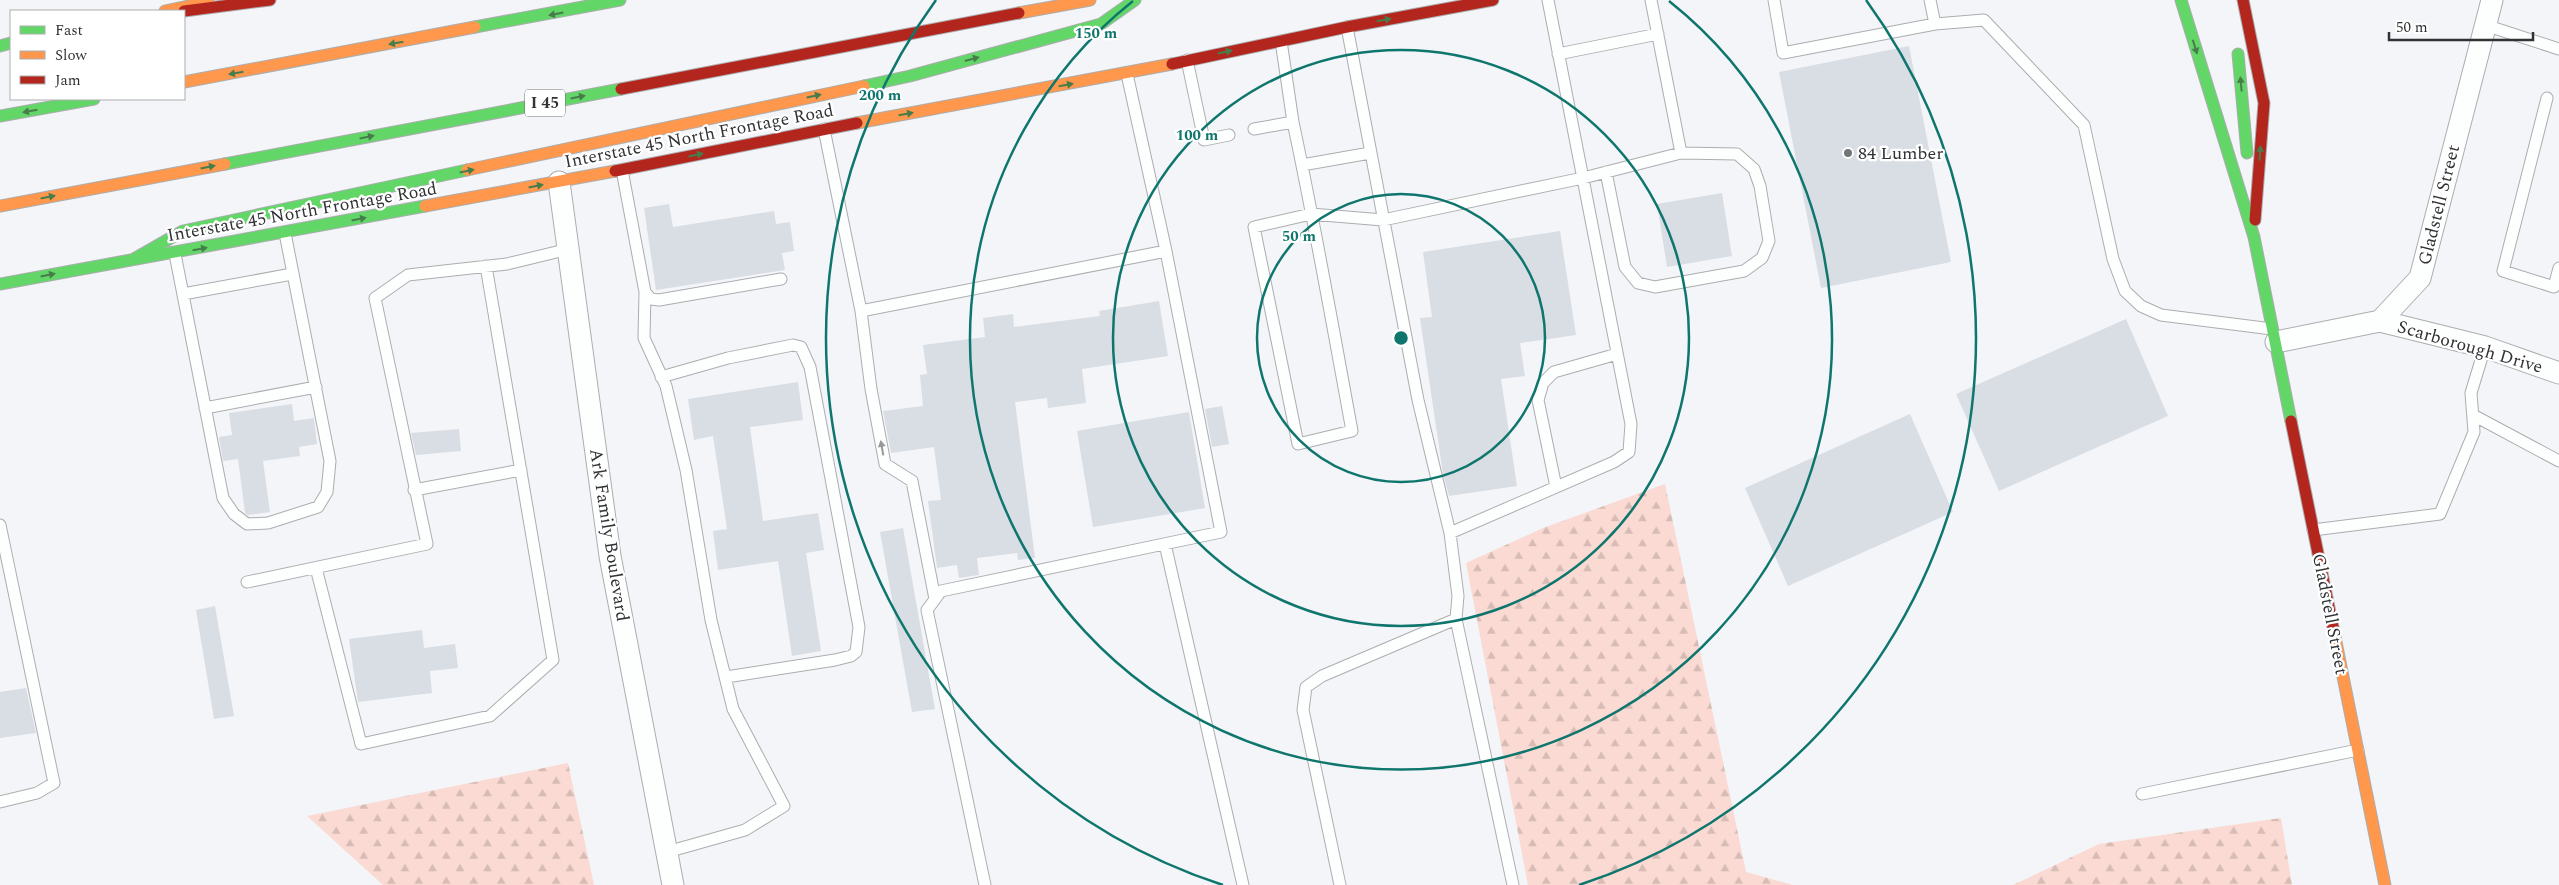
<svg xmlns="http://www.w3.org/2000/svg" width="2559" height="885" font-family="Spectral,serif">
  <defs>
    <pattern id="forest-firs" width="22" height="20" patternUnits="userSpaceOnUse" patternTransform="scale(1.25)"><rect width="22" height="20" fill="#fadad3"/><path d="M5 1l3.5 6h-7zM16 11l3.5 6h-7z" fill="#d7bcb6"/></pattern>
  </defs>
  <rect width="100%" height="100%" fill="#f3f5f8"/>
  <path fill="url(#forest-firs)" d="M1665,484L1746,872L1793,885H1528L1466,563L1543,528Z
    M568,763L594,885H383L307,816Z
    M2281,818L2292,885H2013L2099,844Z"/>
  <path fill="#d9dee5" d="M1909,46L1951,262L1821,288L1779,72Z
    M1722,193L1732,256L1667,267L1657,204Z
    M669,204L673,227L774,211L776,224L790,222L794,251L782,253L785,270L656,290L644,208Z
    M1560,231L1576,335L1520,343L1525,376L1501,379L1517,486L1449,496L1443,474L1420,318L1432,317L1423,252Z
    M1159,301L1168,356L1082,369L1086,403L1048,408L1047,398L1015,402L1035,558L1018,560L1017,553L977,558L979,575L959,578L957,565L937,568L928,501L941,500L934,447L891,453L883,411L923,406L920,375L927,374L923,345L985,337L983,318L1013,314L1014,327L1100,316L1099,311Z
    M2126,319L2168,416L1999,491L1956,394Z
    M798,382L803,420L750,427L763,521L818,513L824,550L806,553L821,651L792,656L778,561L718,570L713,531L727,529L713,436L694,440L688,399Z
    M292,404L294,421L314,418L317,444L299,447L300,456L263,461L270,512L248,515L245,513L238,459L223,461L219,437L232,435L229,413Z
    M1222,406L1229,444L1212,447L1205,409Z
    M1189,412L1205,508L1093,527L1077,431Z
    M1910,414L1953,512L1788,586L1745,488Z
    M459,429L461,451L416,455L411,433Z
    M903,528L935,709L912,712L880,532Z
    M215,606L234,716L214,719L196,610Z
    M422,630L424,648L455,644L458,668L430,671L432,693L358,702L349,639Z
    M26,688L36,733L0,738V692Z"/>
  <g fill="none" stroke-linecap="round" stroke-linejoin="round">
    <g stroke="#acadaf" stroke-width="13">
      <path id="lane" d="M1774,0L1783,53L1935,24L1930,0
        M1935,24L1984,20L2084,125L2113,259L2125,291L2141,306L2161,315L2272,329
        M2485,25L2559,49
        M1347,27L1418,400L1450,533L1458,596L1456,619L1513,885
        M1558,54L1658,34
        M1187,60L1204,140L1229,135
        M2547,98L2503,271L2554,287L2559,268
        M1293,122C1315,225 1333,328 1352,431L1298,444L1254,227L1311,214L1383,220L1583,178L1681,153L1651,0
        M824,129L861,311L1166,251L1127,74
        M1254,129L1293,122L1281,41
        M1302,165L1370,153
        M622,170L645,292L651,299L659,300L781,279
        M1606,172L1625,267L1638,283L1655,287L1744,271L1762,258L1769,241L1760,186L1754,169L1737,154L1681,153
        M175,254L223,498L234,514L247,524L268,523L318,507L327,492L330,461L285,233
        M645,292L644,338L666,386L686,470L711,620L733,709L784,806L745,830L667,852
        M183,294L292,274
        M861,311L871,389L885,464L912,481L935,599
        M661,377L728,358L793,345L801,347L810,367L859,627L856,652L851,656L835,660L726,677
        M205,408L316,387
        M2473,415L2559,461
        M1556,487L1538,400L1543,383L1554,372L1617,354
        M414,490L521,470
        M0,525L54,783L37,793L0,802
        M2313,530L2440,514L2474,432L2471,393L2485,347
        M1450,533L1614,462L1629,452L1631,424L1548,0
        M1165,544L1243,885
        M316,568L361,744L490,716L553,660L486,266
        M247,582L427,544L375,298L408,275L507,264L569,249
        M2142,794L2358,750
        M985,885L927,610L941,591L1221,532L1166,251
        M1340,885L1303,710L1306,687L1322,676L1456,619"/>
    </g>
    <g stroke="#acadaf" stroke-width="23">
      <path id="street" d="M559,182L610,556L673,885
        M2380,321L2485,347L2559,373
        M2276,342L2380,321L2420,278L2492,0"/>
    </g>
    <g stroke="#acadaf" stroke-width="13">
      <path id="fast" d="M2181,0L2254,237L2291,421
        M475,27L620,0
        M0,46L11,43
        M2238,54L2247,153
        M864,86L910,76L1101,24L1135,0
        M0,116L94,99
        M225,164L621,89
        M134,259L183,231L467,170
        M0,284L425,206"/>
    </g>
    <g stroke="#acadaf" stroke-width="13">
      <path id="slow" d="M165,11L208,2
        M1019,13L1090,0
        M184,82L475,27
        M857,123L1172,64
        M467,170L864,86
        M0,206L225,164
        M425,206L615,171
        M2334,632L2385,885"/>
    </g>
    <g stroke="#acadaf" stroke-width="13">
      <path id="jam" d="M2243,0L2264,103L2255,220
        M184,11L270,0
        M1172,64L1347,27L1493,0
        M621,89L1019,13
        M615,171L857,123
        M2291,421L2334,632"/>
    </g>
    <use href="#lane" stroke="#fdfefe" stroke-width="11"/>
    <use href="#street" stroke="#fdfefe" stroke-width="21"/>
    <use href="#fast" stroke="#63d668" stroke-width="11"/>
    <use href="#slow" stroke="#ff974d" stroke-width="11"/>
    <use href="#jam" stroke="#b3261e" stroke-width="11"/>
  </g>
  <defs><path id="oneway-solid" d="M-6-.8H1V-3.2L6.5 0L1 3.2V.8H-6Z" transform="scale(1.25)"/></defs>
  <g fill="#477c4b">
    <use href="#oneway-solid" transform="translate(556 14) rotate(169)"/>
    <use href="#oneway-solid" transform="translate(1384 20) rotate(-10)"/>
    <use href="#oneway-solid" transform="translate(396 43) rotate(170)"/>
    <use href="#oneway-solid" transform="translate(2195 47) rotate(73)"/>
    <use href="#oneway-solid" transform="translate(1225 52) rotate(-12)"/>
    <use href="#oneway-solid" transform="translate(972 59) rotate(-15)"/>
    <use href="#oneway-solid" transform="translate(236 73) rotate(170)"/>
    <use href="#oneway-solid" transform="translate(2241 84) rotate(-95)"/>
    <use href="#oneway-solid" transform="translate(1066 85) rotate(-10)"/>
    <use href="#oneway-solid" transform="translate(814 96) rotate(-12)"/>
    <use href="#oneway-solid" transform="translate(578 97) rotate(-11)"/>
    <use href="#oneway-solid" transform="translate(30 111) rotate(170)"/>
    <use href="#oneway-solid" transform="translate(906 114) rotate(-10)"/>
    <use href="#oneway-solid" transform="translate(367 137) rotate(-11)"/>
    <use href="#oneway-solid" transform="translate(2260 153) rotate(-86)"/>
    <use href="#oneway-solid" transform="translate(696 155) rotate(-12)"/>
    <use href="#oneway-solid" transform="translate(208 167) rotate(-11)"/>
    <use href="#oneway-solid" transform="translate(467 171) rotate(-12)"/>
    <use href="#oneway-solid" transform="translate(536 186) rotate(-11)"/>
    <use href="#oneway-solid" transform="translate(48 197) rotate(-11)"/>
    <use href="#oneway-solid" transform="translate(359 219) rotate(-11)"/>
    <use href="#oneway-solid" transform="translate(200 249) rotate(-10)"/>
    <use href="#oneway-solid" transform="translate(48 275) rotate(-11)"/>
  </g>
  <use fill="#969899" href="#oneway-solid" transform="translate(882 448) rotate(-100)"/>
  <g fill="none" stroke="#0f766e" stroke-width="2.5">
    <circle cx="1401" cy="338" r="144"/>
    <circle cx="1401" cy="338" r="288"/>
    <path d="M1669 1A431 431 0 1 1 1133 1"/>
    <path d="M1223 885A575 575 0 0 1 936 0M1866 0A575 575 0 0 1 1579 885"/>
  </g>
  <circle fill="#747679" stroke="#fff" stroke-width="2" cx="1848" cy="153" r="5"/>
  <g text-anchor="middle" dominant-baseline="central" stroke-width="4.5" stroke-linejoin="round" paint-order="stroke">
    <rect fill="#fff" stroke="#6e7071" stroke-width="1" x="525" y="89.5" width="40" height="27" rx="4"/>
    <g font-size="16" font-weight="bold" fill="#303234">
      <text x="545" y="103">I 45</text>
    </g>
    <g font-size="18" fill="#303234" stroke="#fff">
      <text transform="translate(699 136) rotate(-11)">Interstate 45 North Frontage Road</text>
      <text transform="translate(2439 205) rotate(-76)">Gladstell Street</text>
      <text transform="translate(302 212) rotate(-10)">Interstate 45 North Frontage Road</text>
      <text transform="translate(2470 347) rotate(16)">Scarborough Drive</text>
      <text transform="translate(609 535) rotate(81)">Ark Family Boulevard</text>
      <text transform="translate(2330 614) rotate(79)">Gladstell Street</text>
    </g>
    <g font-size="18" fill="#303234" stroke="#fff" text-anchor="start">
      <text x="1858" y="153">84 Lumber</text>
    </g>
  </g>
  <circle cx="1401" cy="338" r="8" fill="#0f766e" stroke="#fff" stroke-width="2.5"/>
  <g font-size="15" text-anchor="middle" font-weight="bold" fill="#0f766e" stroke="#fff" stroke-width="4.5" stroke-linejoin="round" paint-order="stroke">
    <text x="1096" y="38">150 m</text>
    <text x="880" y="100">200 m</text>
    <text x="1197" y="140">100 m</text>
    <text x="1299" y="241">50 m</text>
  </g>
  <rect x="10" y="10" width="175" height="90" fill="#ffffff" stroke="#acadae"/>
  <rect x="20" y="26" width="25" height="8" fill="#63d668" stroke="#acadae"/>
  <text x="55" y="35" font-size="15" fill="#303234">Fast</text>
  <rect x="20" y="51" width="25" height="8" fill="#ff974d" stroke="#acadae"/>
  <text x="55" y="60" font-size="15" fill="#303234">Slow</text>
  <rect x="20" y="76" width="25" height="8" fill="#b3261e" stroke="#acadae"/>
  <text x="55" y="85" font-size="15" fill="#303234">Jam</text>
  <path d="M2389 32v8h144v-8" fill="none" stroke="#303234" stroke-width="2.5"/>
  <text x="2396" y="32" font-size="15" fill="#303234" stroke="#ffffff" stroke-width="4" paint-order="stroke">50 m</text>
</svg>
